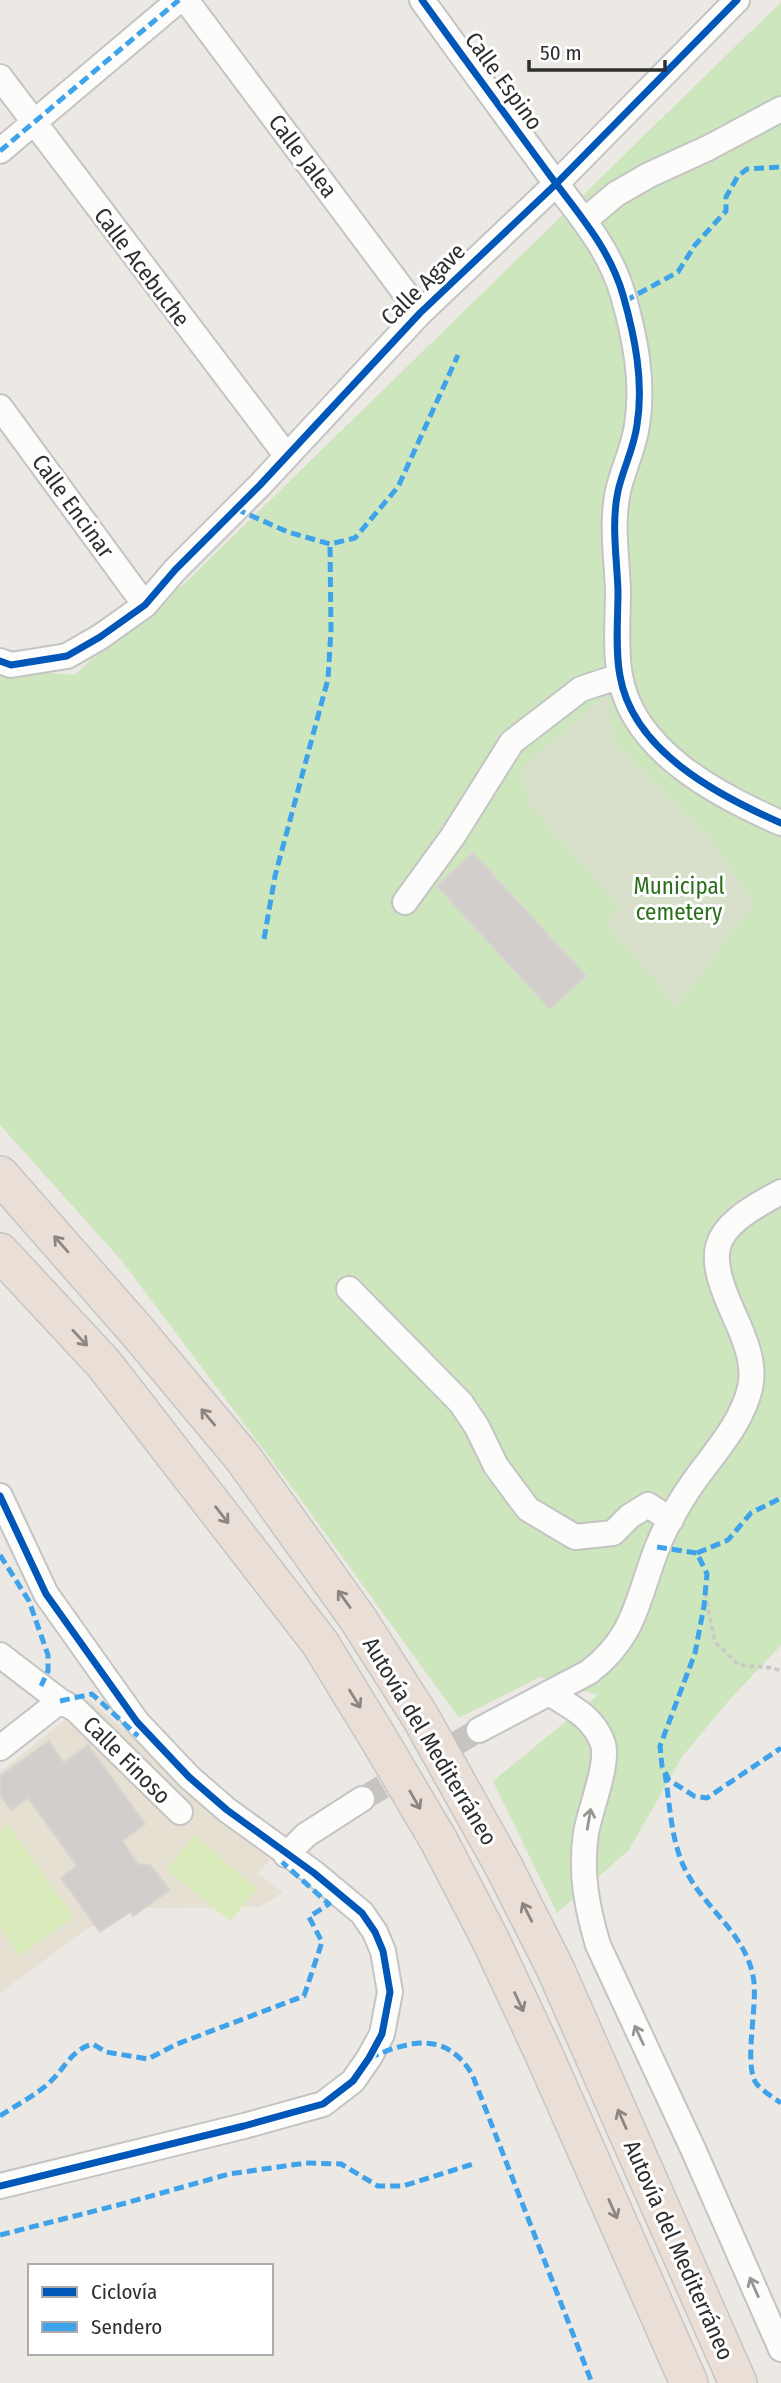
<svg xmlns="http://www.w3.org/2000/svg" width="781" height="2383" font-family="'Fira Sans Condensed',sans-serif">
  <rect width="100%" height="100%" fill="#ece8e4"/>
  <path fill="#e6e0d3" d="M90,1700L270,1860L258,1873L283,1893L259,1907L141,1908L88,1928L0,1993V1772Z"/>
  <path fill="#cee6be" d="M781,2V1645L732,1697L682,1757L629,1850L557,1913L493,1781L598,1695L540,1677L459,1718L296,1493L121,1260L0,1125V669L75,675L145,605L182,586Z"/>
  <path fill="#d8e0cc" d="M608,693L612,739L705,833L755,902L677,1006L604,922L620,908L527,802L523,767Z"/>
  <path fill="#d9eabb" d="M8,1825L74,1917L20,1956L0,1927V1831Z
    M194,1835L257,1889L230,1921L167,1870Z"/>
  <path fill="#d1cecb" stroke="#d7d4d0" stroke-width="2" d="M473,853L586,976L550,1009L437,886Z
    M49,1741L64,1763L88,1745L145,1824L122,1841L138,1864L150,1865L170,1890L133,1916L130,1912L100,1932L61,1878L77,1866L28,1798L11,1810L0,1795V1776Z"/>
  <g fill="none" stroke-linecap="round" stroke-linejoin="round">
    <path stroke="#c6c3c0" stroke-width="24" stroke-dasharray="24 12" stroke-linecap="butt" d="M362,1799L479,1730"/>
    <g stroke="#c5c4c5" stroke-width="28">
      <path id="minor" d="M186,0L420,313
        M422,0C463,57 505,114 546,170C575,210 609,246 623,295C635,337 644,382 637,425C634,448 623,469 618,491C611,524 617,559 618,591C618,618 615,650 620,676C633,751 717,795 781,823
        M0,77L286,455
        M0,151L179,0
        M585,220L616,194L649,175L708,148L781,109
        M0,407L145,605
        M0,661L11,665L67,656L100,637L145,605L175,570L260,485L420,313L556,184L737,0
        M405,902L453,836L512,742L581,689L620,676
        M349,1289L461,1403L477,1427L496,1466L528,1509L575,1537L613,1533L630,1516L648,1505L671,1520
        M0,1496L46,1594L137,1722L189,1777L227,1810L314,1873L362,1913L375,1932L383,1951L390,1992L382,2034L369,2058L353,2081L323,2104L244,2126L0,2186
        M0,1655L60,1701L75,1709L180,1812
        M549,1693C571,1707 594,1717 603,1744C609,1764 590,1809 586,1833C580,1872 587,1908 598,1945L693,2149L781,2349
        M479,1730L589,1672C636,1636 637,1599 657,1548C663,1532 672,1516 681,1501C703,1463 740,1431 750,1388C755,1367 747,1345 739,1326C704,1250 705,1232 781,1192
        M0,1748L60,1701
        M286,1855L306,1835L362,1799"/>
    </g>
    <g stroke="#c6c5c4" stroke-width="40">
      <path id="highway" d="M0,1175L136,1330L243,1458L358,1619L421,1718L504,1867L555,1968L738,2383
        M0,1252L104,1364L320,1643L380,1741L439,1841L490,1939L542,2050L689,2383"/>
    </g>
    <path stroke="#c9c9c8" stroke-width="3.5" stroke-dasharray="5 3.5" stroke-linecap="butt" d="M705,1593L715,1642L739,1665L773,1668L781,1671"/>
    <use href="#minor" stroke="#fcfcfb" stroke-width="24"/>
    <use href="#highway" stroke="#eadfd6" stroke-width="37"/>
    <path stroke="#3ea3eb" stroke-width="5" stroke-dasharray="10 5" stroke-linecap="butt" d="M0,151L179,0
      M625,301L678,272L695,245L726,211V197L738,176L747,169L781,167
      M236,509L288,532L330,544L355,538L398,487L458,355
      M264,939L275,876L328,679L331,630L330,544
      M657,1547L697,1553L707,1574L704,1606L695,1653L660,1746L662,1766L669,1780L694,1796L707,1798L781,1748
      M697,1553L728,1540L751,1513L781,1498
      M0,1555L29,1601L48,1655V1671L41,1686
      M60,1701L92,1694L138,1736
      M665,1773C670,1805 671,1844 687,1873C706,1909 745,1934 753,1976C759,2002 743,2063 756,2083C761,2090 774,2098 781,2103
      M369,2058C409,2041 445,2030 472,2074L592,2383
      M0,2116C16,2105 37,2095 51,2081C65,2068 72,2049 93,2044L106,2052L148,2059L177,2044L304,1996L322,1942L309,1917L329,1904L282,1862
      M0,2235L126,2203L229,2174L306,2163L341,2164L378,2186H403L476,2163"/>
    <g stroke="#fff" stroke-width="11">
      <path id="cycleway" d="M422,0C463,57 505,114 546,170C575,210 609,246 623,295C635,337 644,382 637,425C634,448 623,469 618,491C611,524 617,559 618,591C618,618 615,650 620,676C633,751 717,795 781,823
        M0,661L11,665L67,656L100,637L145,605L175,570L260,485L420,313L556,184L737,0
        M0,1496L46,1594L137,1722L189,1777L227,1810L314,1873L362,1913L375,1932L383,1951L390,1992L382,2034L369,2058L353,2081L323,2104L244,2126L0,2186"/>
    </g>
    <use href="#cycleway" stroke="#0057b8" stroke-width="7"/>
  </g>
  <defs><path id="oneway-shaft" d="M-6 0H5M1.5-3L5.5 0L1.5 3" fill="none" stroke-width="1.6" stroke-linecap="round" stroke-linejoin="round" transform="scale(1.75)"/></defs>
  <g stroke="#8c8682">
    <use href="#oneway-shaft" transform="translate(61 1244) rotate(-131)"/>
    <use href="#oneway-shaft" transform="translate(80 1338) rotate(47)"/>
    <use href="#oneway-shaft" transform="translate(208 1417) rotate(-130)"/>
    <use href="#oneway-shaft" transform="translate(222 1515) rotate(52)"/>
    <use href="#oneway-shaft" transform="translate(344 1599) rotate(-126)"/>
    <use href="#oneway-shaft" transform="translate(355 1699) rotate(58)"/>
    <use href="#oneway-shaft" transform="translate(415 1800) rotate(60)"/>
    <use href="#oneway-shaft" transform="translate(527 1912) rotate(-117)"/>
    <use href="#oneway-shaft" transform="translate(519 2002) rotate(65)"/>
    <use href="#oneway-shaft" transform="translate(622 2119) rotate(-114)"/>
    <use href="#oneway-shaft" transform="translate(613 2209) rotate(66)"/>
  </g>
  <g stroke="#959594">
    <use href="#oneway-shaft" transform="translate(589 1819) rotate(-80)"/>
    <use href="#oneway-shaft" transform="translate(639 2035) rotate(-115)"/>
    <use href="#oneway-shaft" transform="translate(754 2287) rotate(-114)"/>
  </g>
  <g text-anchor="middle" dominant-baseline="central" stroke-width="6" stroke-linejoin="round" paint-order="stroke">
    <g font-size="23" fill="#2e2e2e" stroke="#fff">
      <text transform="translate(504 81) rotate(54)">Calle Espino</text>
      <text transform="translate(303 156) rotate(53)">Calle Jalea</text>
      <text transform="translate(142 267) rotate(53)">Calle Acebuche</text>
      <text transform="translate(423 284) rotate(-44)">Calle Agave</text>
      <text transform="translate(73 506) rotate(54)">Calle Encinar</text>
      <text transform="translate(430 1741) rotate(59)">Autovía del Mediterráneo</text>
      <text transform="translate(127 1760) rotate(45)">Calle Finoso</text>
      <text transform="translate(679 2250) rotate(66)">Autovía del Mediterráneo</text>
    </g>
    <g font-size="23" fill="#2c6e1b" stroke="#fff">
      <text x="679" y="886">Municipal<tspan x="679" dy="26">cemetery</tspan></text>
    </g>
  </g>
  <rect x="28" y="2264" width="245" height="91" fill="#ffffff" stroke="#ababab" stroke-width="2"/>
  <rect x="42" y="2287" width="35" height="10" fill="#0057b8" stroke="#ababab" stroke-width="2"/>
  <text x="91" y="2299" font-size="21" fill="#2e2e2e">Ciclovía</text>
  <rect x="42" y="2322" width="35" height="10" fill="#3ea3eb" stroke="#ababab" stroke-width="2"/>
  <text x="91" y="2334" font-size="21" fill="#2e2e2e">Sendero</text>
  <path d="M529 60v10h136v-10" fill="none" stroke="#2e2e2e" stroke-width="3.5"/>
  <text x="540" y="60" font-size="21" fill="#2e2e2e" stroke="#ffffff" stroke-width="5" paint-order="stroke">50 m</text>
</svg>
